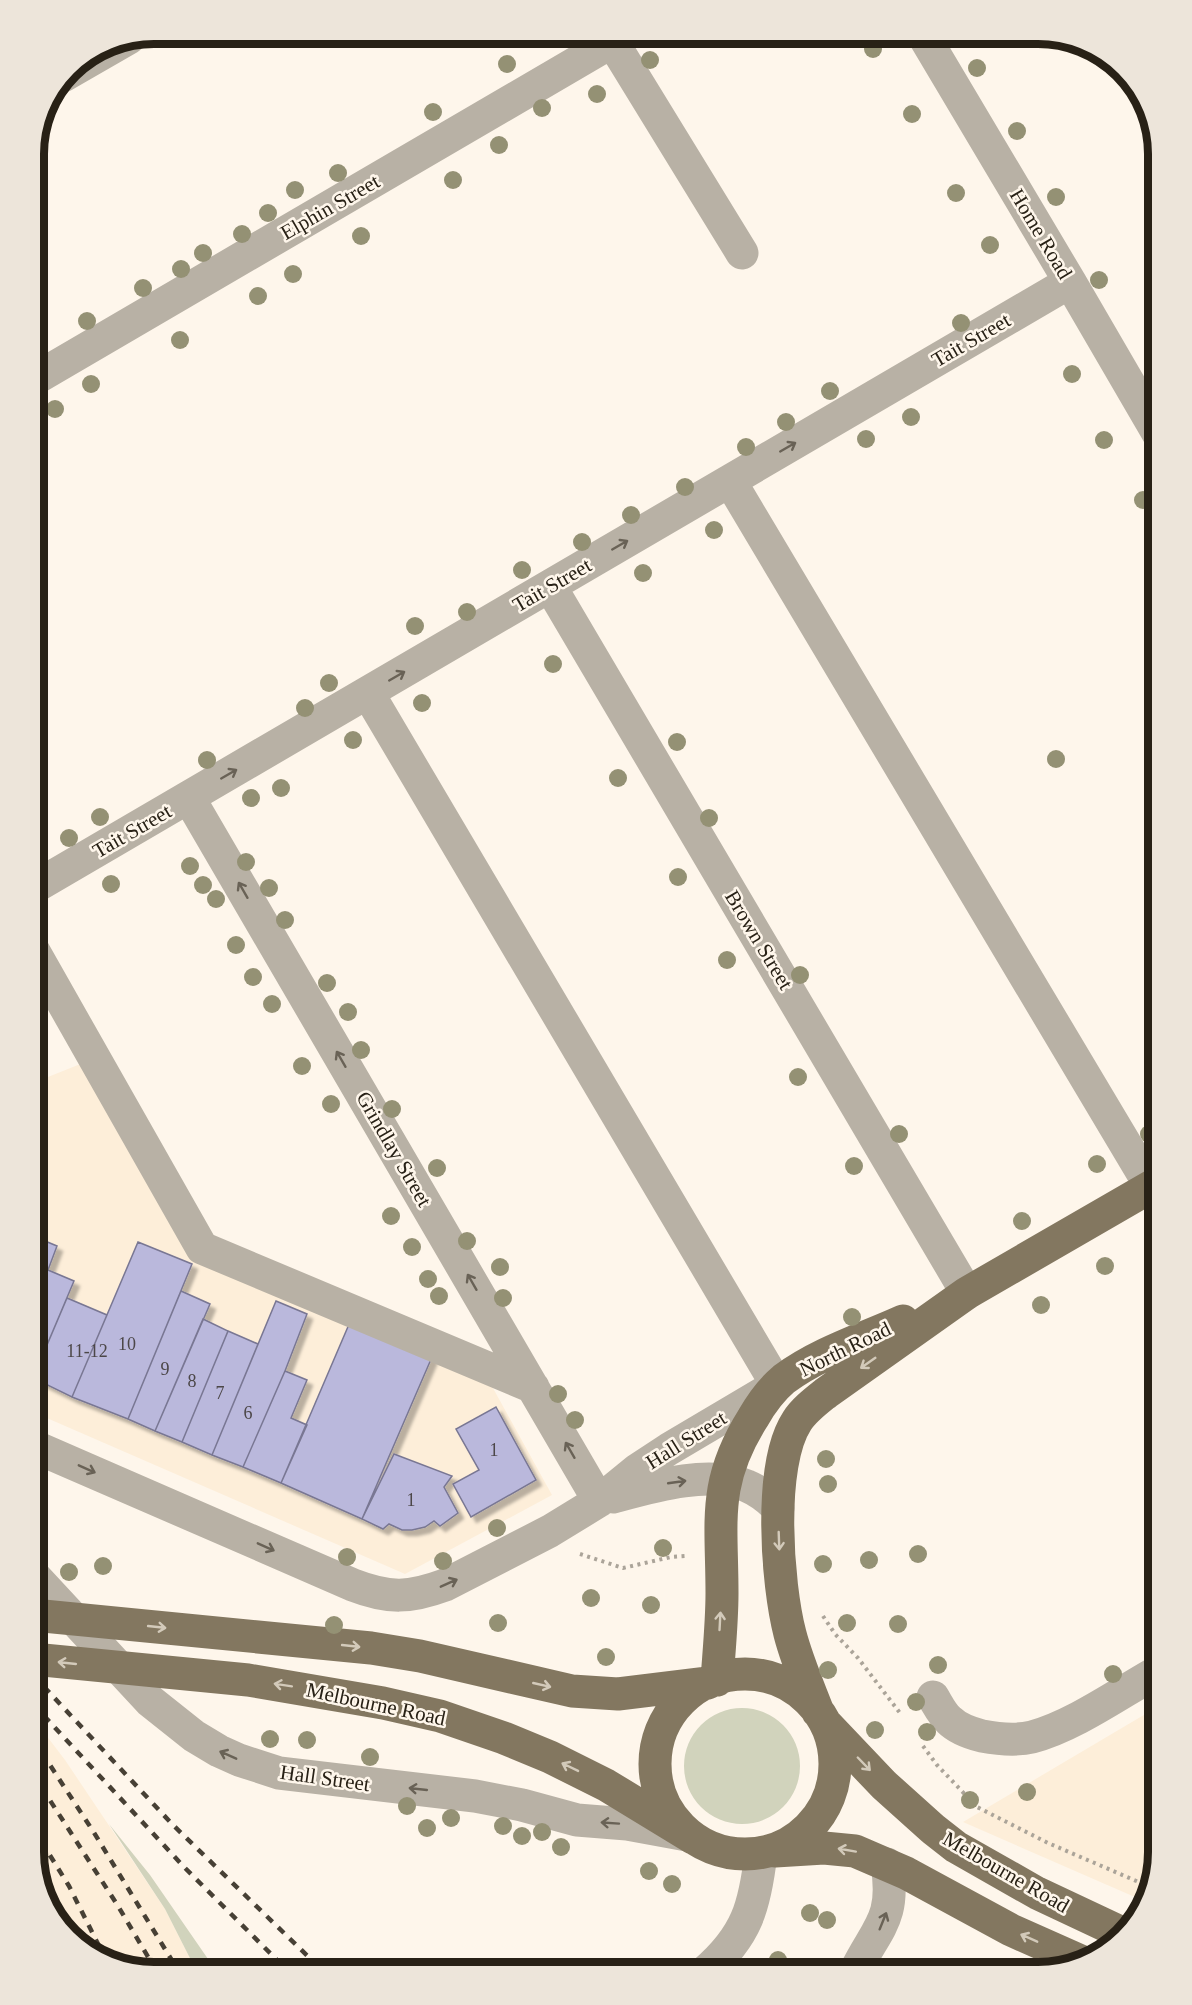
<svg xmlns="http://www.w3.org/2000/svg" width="1192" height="2005" font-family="Georgia,serif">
  <defs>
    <filter id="shadow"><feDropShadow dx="5.5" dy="5.5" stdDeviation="1.5" flood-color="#0004"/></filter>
  </defs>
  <rect width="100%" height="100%" fill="#fef6eb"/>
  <path fill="#fdeed9" d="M93,1059L195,1251L483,1370L552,1495L405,1574L33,1412V1083Z
    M1159,1706V1851L1144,1901L963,1822Z
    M33,1718L65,1760L165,1909L197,1972H146L87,1952L71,1934L35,1861L33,1851Z"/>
  <path fill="#d1d3bc" d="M684 1766a58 58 0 1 1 116 0a58 58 0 1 1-116 0Z
    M109,1824L150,1875L217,1972H197L165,1909Z
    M35,1861L71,1934L45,1904Z"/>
  <path fill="#bab8dc" stroke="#797793" stroke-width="1.5" filter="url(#shadow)" d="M33,1236L57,1246L48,1270L74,1281L33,1378Z
    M138,1242L192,1264L128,1419L72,1397Z
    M181,1291L210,1304L155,1431L128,1419Z
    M67,1298L107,1315L72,1397L33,1378Z
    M276,1301L307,1314L285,1371L243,1467L212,1455Z
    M203,1319L228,1331L182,1442L155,1431Z
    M350,1322L432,1357L362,1519L281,1483Z
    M228,1331L258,1344L212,1455L182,1442Z
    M285,1371L307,1380L291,1418L307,1425L281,1483L243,1467Z
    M496,1407L536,1480L471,1517L453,1484L479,1470L456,1429Z
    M394,1454L452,1476L444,1487L458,1513L440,1526L434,1521L425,1527L412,1530H402L389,1524L383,1529L362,1519Z"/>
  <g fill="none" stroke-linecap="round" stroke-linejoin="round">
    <path stroke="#aba499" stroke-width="4" stroke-dasharray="3 4.5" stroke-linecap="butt" d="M580,1554L623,1568L671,1557L686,1556
      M823,1616L835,1634L858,1658L900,1713
      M923,1746L937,1765L977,1807L1048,1843L1148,1886"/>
    <path stroke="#b8b1a5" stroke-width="33" d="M607,33L742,253
      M922,33L1070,282L1159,435
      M63,76L129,38
      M33,380L627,33
      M730,481L1151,1187
      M550,586L967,1293
      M189,798L599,1501
      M33,888L1070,282
      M33,950L202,1248L533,1387
      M33,1446L353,1585C389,1599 410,1598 445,1585L550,1531L599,1501L637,1470L669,1449L777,1385L368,693
      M613,1497C650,1487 710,1469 747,1486C759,1491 769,1499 778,1508
      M33,1575L150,1701L194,1736L219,1751L239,1760L279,1773L475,1796L522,1805L577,1820L627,1824L687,1835
      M933,1697C938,1705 942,1714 949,1720C958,1729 970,1733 982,1736C998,1739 1016,1741 1032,1737C1074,1726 1121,1692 1159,1671
      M705,1972C747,1936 755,1906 761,1853
      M855,1972C877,1927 896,1920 887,1864"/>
    <path stroke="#837760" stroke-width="33" d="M33,1615L371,1648L420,1656L572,1691L618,1694L708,1683
      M33,1659L248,1680L383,1703L440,1716L504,1738L550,1757L606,1785L693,1838
      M655 1764a90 90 0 1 1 180 0a90 90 0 1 1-180 0Z
      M717,1680C719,1651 722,1622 722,1593C722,1521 712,1483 753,1418C761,1404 771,1390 784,1379C819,1353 863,1339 903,1321
      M818,1712C808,1686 797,1661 790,1634C777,1584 768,1465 797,1421C804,1410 816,1401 826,1393L967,1293L1159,1182
      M827,1725L884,1785L933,1829L956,1847L1037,1893L1122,1933
      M775,1851L824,1848L855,1851L906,1873L1011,1930L1083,1962"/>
    <path stroke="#474035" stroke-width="4.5" stroke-dasharray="8 8" stroke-linecap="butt" d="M33,1675L173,1825L324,1972
      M33,1704L185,1868L289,1972
      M33,1739L93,1831L179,1972
      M33,1774L118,1906L157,1972
      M33,1828L69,1886L105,1958"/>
  </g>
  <g fill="#949174">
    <circle cx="873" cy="49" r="9"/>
    <circle cx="650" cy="60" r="9"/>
    <circle cx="507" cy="64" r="9"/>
    <circle cx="977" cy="68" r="9"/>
    <circle cx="597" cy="94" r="9"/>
    <circle cx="542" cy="108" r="9"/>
    <circle cx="433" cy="112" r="9"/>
    <circle cx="912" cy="114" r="9"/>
    <circle cx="1017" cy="131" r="9"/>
    <circle cx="499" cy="145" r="9"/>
    <circle cx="338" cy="173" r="9"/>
    <circle cx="453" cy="180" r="9"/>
    <circle cx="295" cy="190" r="9"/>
    <circle cx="956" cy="193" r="9"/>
    <circle cx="1056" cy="197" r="9"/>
    <circle cx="268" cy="213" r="9"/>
    <circle cx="242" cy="234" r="9"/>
    <circle cx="361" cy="236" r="9"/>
    <circle cx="990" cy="245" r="9"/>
    <circle cx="203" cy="253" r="9"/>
    <circle cx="181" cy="269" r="9"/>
    <circle cx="293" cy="274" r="9"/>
    <circle cx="1099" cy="280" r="9"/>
    <circle cx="143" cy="288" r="9"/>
    <circle cx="258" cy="296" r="9"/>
    <circle cx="87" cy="321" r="9"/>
    <circle cx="961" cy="323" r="9"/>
    <circle cx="180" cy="340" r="9"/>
    <circle cx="1072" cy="374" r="9"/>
    <circle cx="91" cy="384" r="9"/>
    <circle cx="830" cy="391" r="9"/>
    <circle cx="55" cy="409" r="9"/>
    <circle cx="911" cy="417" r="9"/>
    <circle cx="786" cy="422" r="9"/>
    <circle cx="866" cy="439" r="9"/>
    <circle cx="1104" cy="440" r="9"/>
    <circle cx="746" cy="447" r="9"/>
    <circle cx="685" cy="487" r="9"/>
    <circle cx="1143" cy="500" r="9"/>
    <circle cx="631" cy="515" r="9"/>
    <circle cx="714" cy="530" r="9"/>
    <circle cx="582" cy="542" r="9"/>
    <circle cx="522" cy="570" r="9"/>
    <circle cx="643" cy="573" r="9"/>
    <circle cx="467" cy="612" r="9"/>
    <circle cx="415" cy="626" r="9"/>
    <circle cx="553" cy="664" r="9"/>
    <circle cx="329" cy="683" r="9"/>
    <circle cx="422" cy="703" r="9"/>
    <circle cx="305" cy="708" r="9"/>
    <circle cx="353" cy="740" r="9"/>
    <circle cx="677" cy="742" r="9"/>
    <circle cx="1056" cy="759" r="9"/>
    <circle cx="207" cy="760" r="9"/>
    <circle cx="618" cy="778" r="9"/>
    <circle cx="281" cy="788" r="9"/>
    <circle cx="251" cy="798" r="9"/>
    <circle cx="100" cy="817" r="9"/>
    <circle cx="709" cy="818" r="9"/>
    <circle cx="69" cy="838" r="9"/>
    <circle cx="246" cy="862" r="9"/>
    <circle cx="190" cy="866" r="9"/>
    <circle cx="678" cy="877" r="9"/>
    <circle cx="111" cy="884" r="9"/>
    <circle cx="203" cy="885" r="9"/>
    <circle cx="269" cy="888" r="9"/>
    <circle cx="216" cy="899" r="9"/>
    <circle cx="285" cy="920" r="9"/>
    <circle cx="236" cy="945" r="9"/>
    <circle cx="727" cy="960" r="9"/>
    <circle cx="800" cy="975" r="9"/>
    <circle cx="253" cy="977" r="9"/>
    <circle cx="327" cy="983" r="9"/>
    <circle cx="272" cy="1004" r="9"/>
    <circle cx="348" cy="1012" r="9"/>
    <circle cx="361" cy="1050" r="9"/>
    <circle cx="302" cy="1066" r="9"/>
    <circle cx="798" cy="1077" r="9"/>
    <circle cx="331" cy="1104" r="9"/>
    <circle cx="392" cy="1109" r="9"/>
    <circle cx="899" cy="1134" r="9"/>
    <circle cx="1149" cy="1134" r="9"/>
    <circle cx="1097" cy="1164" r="9"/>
    <circle cx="854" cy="1166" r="9"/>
    <circle cx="437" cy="1168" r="9"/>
    <circle cx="391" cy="1216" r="9"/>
    <circle cx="1022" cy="1221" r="9"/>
    <circle cx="467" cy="1241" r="9"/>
    <circle cx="412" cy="1247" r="9"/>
    <circle cx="1105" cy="1266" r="9"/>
    <circle cx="500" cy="1267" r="9"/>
    <circle cx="428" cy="1279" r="9"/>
    <circle cx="439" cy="1296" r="9"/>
    <circle cx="503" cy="1298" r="9"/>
    <circle cx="1041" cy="1305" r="9"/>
    <circle cx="852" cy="1317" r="9"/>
    <circle cx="558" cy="1394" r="9"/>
    <circle cx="575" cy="1420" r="9"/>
    <circle cx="826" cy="1459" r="9"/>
    <circle cx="828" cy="1484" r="9"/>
    <circle cx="497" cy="1528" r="9"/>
    <circle cx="663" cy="1548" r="9"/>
    <circle cx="918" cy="1554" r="9"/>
    <circle cx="347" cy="1557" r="9"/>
    <circle cx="869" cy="1560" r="9"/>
    <circle cx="443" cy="1561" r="9"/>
    <circle cx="823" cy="1564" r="9"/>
    <circle cx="103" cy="1566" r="9"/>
    <circle cx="69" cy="1572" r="9"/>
    <circle cx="591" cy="1598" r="9"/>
    <circle cx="651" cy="1605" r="9"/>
    <circle cx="498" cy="1623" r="9"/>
    <circle cx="847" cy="1623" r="9"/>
    <circle cx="898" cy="1624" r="9"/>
    <circle cx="334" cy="1625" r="9"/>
    <circle cx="606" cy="1657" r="9"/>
    <circle cx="938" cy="1665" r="9"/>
    <circle cx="828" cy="1670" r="9"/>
    <circle cx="1113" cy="1674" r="9"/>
    <circle cx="916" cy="1702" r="9"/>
    <circle cx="875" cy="1730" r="9"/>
    <circle cx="927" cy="1732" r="9"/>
    <circle cx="270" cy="1739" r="9"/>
    <circle cx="307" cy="1740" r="9"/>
    <circle cx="370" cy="1757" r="9"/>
    <circle cx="1027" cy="1792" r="9"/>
    <circle cx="970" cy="1800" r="9"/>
    <circle cx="407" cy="1806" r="9"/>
    <circle cx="451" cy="1818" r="9"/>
    <circle cx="503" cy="1826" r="9"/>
    <circle cx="427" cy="1828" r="9"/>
    <circle cx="542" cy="1832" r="9"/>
    <circle cx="522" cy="1836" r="9"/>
    <circle cx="561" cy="1847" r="9"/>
    <circle cx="649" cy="1871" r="9"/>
    <circle cx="672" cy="1884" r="9"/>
    <circle cx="810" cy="1913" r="9"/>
    <circle cx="827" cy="1920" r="9"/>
    <circle cx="778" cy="1960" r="9"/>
  </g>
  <defs><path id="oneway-shaft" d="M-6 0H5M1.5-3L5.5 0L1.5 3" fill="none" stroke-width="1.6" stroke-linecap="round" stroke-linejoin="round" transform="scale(1.5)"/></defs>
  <g stroke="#696256">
    <use href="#oneway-shaft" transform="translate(788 447) rotate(-30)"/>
    <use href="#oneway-shaft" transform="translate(620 545) rotate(-30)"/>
    <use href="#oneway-shaft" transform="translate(397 676) rotate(-30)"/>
    <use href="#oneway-shaft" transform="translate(229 774) rotate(-30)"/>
    <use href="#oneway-shaft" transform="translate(243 890) rotate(-120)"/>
    <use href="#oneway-shaft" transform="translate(341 1059) rotate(-120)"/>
    <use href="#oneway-shaft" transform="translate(472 1282) rotate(-120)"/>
    <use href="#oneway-shaft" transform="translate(570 1450) rotate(-120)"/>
    <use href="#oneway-shaft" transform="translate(87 1469) rotate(24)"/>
    <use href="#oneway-shaft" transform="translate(677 1482) rotate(-8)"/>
    <use href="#oneway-shaft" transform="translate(266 1547) rotate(24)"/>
    <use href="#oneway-shaft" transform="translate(449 1583) rotate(-24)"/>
    <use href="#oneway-shaft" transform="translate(228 1755) rotate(-156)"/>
    <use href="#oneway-shaft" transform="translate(418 1789) rotate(-174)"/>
    <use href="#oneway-shaft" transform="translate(610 1823) rotate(-176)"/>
    <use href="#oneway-shaft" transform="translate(883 1921) rotate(-68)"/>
  </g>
  <g stroke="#d3caba">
    <use href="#oneway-shaft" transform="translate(868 1363) rotate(145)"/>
    <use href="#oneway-shaft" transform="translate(779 1541) rotate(88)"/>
    <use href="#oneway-shaft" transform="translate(720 1621) rotate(-87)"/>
    <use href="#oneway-shaft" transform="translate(157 1627) rotate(6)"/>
    <use href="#oneway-shaft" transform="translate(351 1646) rotate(6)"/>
    <use href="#oneway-shaft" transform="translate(67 1663) rotate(-174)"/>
    <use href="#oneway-shaft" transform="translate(283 1685) rotate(-171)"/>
    <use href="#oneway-shaft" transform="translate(542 1685) rotate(13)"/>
    <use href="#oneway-shaft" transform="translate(864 1764) rotate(46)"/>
    <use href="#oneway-shaft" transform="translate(570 1767) rotate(-154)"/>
    <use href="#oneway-shaft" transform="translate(847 1850) rotate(-170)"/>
    <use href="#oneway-shaft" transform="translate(1029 1938) rotate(-156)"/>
  </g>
  <g text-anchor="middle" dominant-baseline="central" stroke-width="5" stroke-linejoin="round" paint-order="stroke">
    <g font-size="18" fill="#4c4748">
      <text x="127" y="1344">10</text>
      <text x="87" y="1351">11-12</text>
      <text x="165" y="1369">9</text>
      <text x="192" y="1381">8</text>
      <text x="220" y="1393">7</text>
      <text x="248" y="1413">6</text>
      <text x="494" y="1450">1</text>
      <text x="411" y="1500">1</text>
    </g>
    <g font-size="21" fill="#282116" stroke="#fef6eb">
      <text transform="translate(330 207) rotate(-30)">Elphin Street</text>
      <text transform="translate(1041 234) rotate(59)">Home Road</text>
      <text transform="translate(971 340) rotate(-30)">Tait Street</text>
      <text transform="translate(552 585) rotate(-30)">Tait Street</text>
      <text transform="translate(132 831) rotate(-30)">Tait Street</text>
      <text transform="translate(759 940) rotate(59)">Brown Street</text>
      <text transform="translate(394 1149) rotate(60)">Grindlay Street</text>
      <text transform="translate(845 1349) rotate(-26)">North Road</text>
      <text transform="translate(686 1440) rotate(-32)">Hall Street</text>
      <text transform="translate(376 1704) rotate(12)">Melbourne Road</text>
      <text transform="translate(325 1778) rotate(8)">Hall Street</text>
      <text transform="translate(1006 1872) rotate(30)">Melbourne Road</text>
    </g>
  </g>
  <path d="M0 0H1192V2005H0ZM154 44H1038A110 110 0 0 1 1148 154V1852A110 110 0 0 1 1038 1962H154A110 110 0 0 1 44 1852V154A110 110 0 0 1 154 44Z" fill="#ede5da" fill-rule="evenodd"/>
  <path fill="none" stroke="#282116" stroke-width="8" d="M154 44H1038A110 110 0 0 1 1148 154V1852A110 110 0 0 1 1038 1962H154A110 110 0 0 1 44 1852V154A110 110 0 0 1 154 44Z"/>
</svg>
